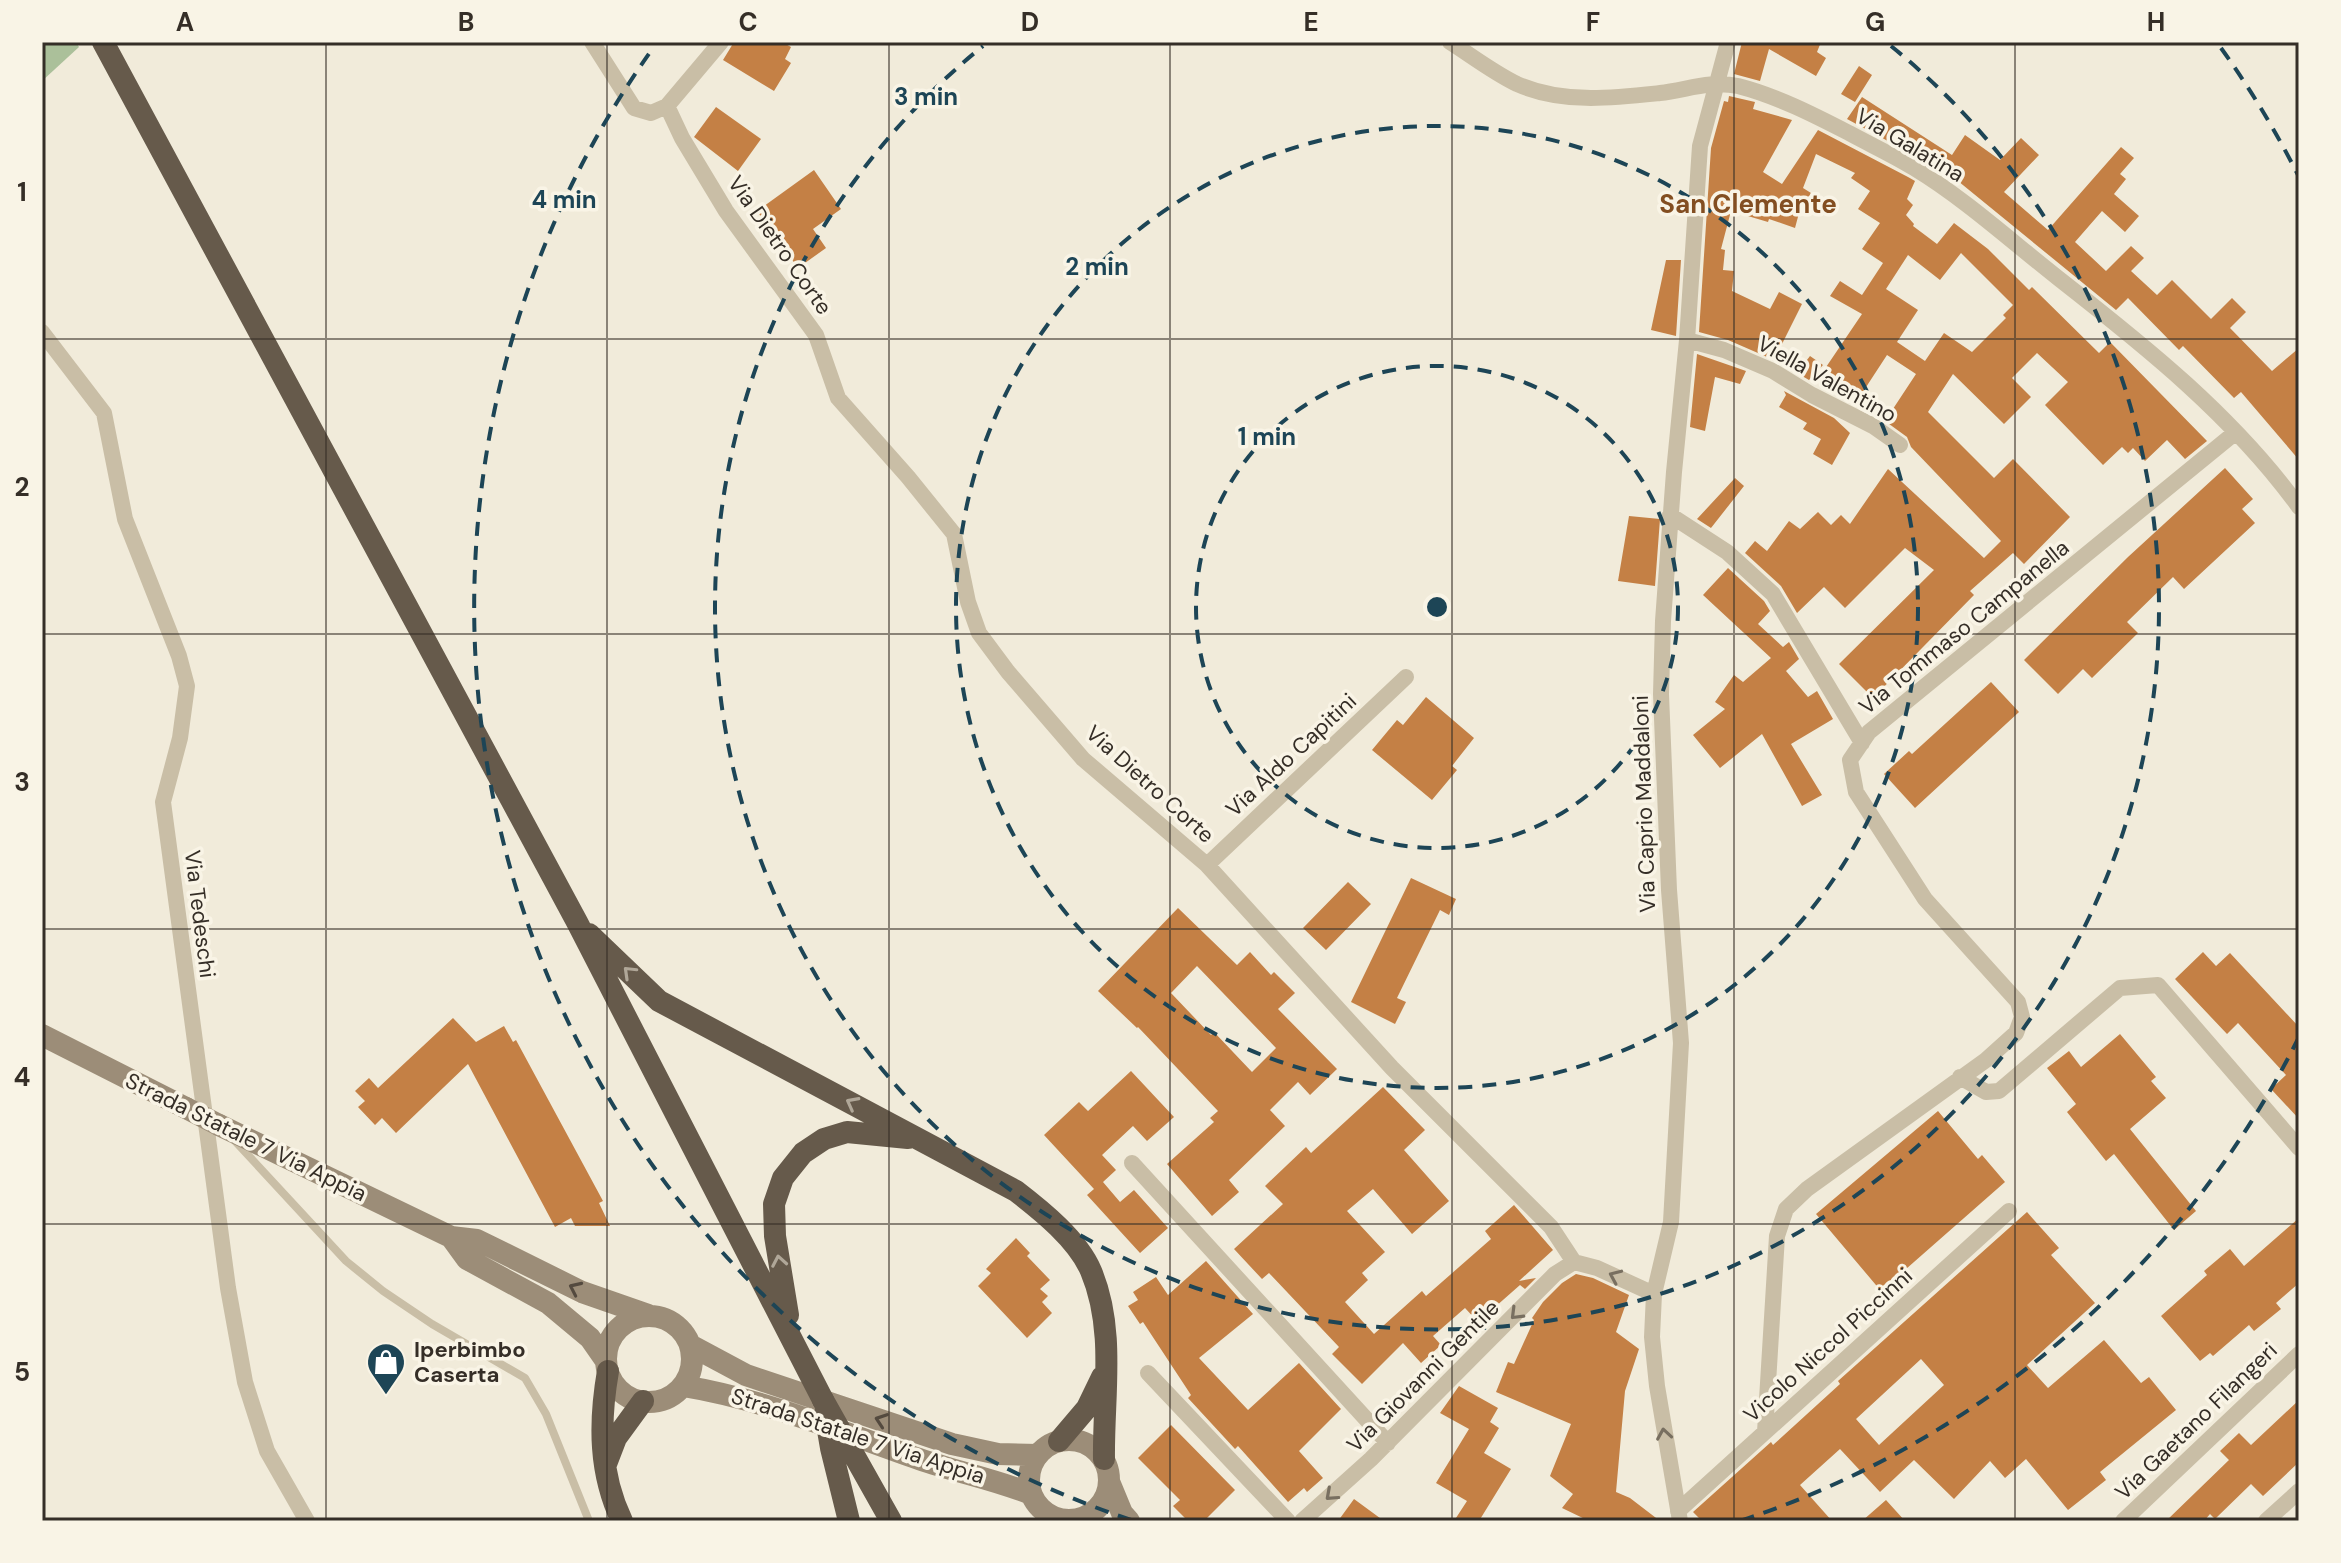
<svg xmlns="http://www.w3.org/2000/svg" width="2341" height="1563" font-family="'DM Sans',sans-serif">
  <rect width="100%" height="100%" fill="#f1ebda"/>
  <path fill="#abc09a" d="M42,42H76L79,47L42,81Z"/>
  <path fill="#c48045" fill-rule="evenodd" d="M734,42H782L791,47L785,59L791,63L774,91L723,60Z
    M1742,42H1821L1817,52L1826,58L1816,76L1769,49L1760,81L1734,74Z
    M1859,66L1872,75L1855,102L1841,94Z
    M1729,96L1755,102L1753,109L1792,120L1763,172L1782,184L1818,130L1908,177L1915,181L1907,199L1913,205L1906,215L1914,224L1913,226L1937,244L1954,223L1988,249L2029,290L2032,287L2099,353L2110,342L2207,441L2185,459L2167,440L2145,461L2133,448L2128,453L2122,447L2103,465L2045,405L2068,382L2037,353L2012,378L2031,397L2004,424L1953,374L1928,412L1994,478L2013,459L2070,517L2024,564L2013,553L1970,591L1974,595L1873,698L1839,664L1934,570L1905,548L1845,608L1824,587L1797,613L1781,586L1745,553L1755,541L1767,551L1789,521L1800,529L1818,512L1831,525L1841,515L1850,524L1888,469L1984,558L2001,541L1911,447L1907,437L1885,421L1916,374L1887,355L1855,404L1820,376L1862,314L1830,296L1840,281L1862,295L1883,263L1862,249L1880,223L1858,209L1870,191L1851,178L1855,173L1816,154L1803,188L1811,193L1799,213L1795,228L1769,219L1768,222L1731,211L1721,249L1725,250L1723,270L1734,271L1732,291L1770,309L1779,292L1802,304L1774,360L1728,340L1699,332L1711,148L1724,101L1728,102ZM1961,253L2013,305L2003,315L2006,318L1972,352L1944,333L1925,361L1897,342L1918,310L1886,289L1908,255L1940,280Z
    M1862,97L1952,155L1965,135L2000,160L2021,138L2039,155L2004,192L2048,230L2121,147L2134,158L2120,174L2126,179L2114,194L2139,216L2125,232L2102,211L2075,242L2106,271L2131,246L2144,258L2131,271L2157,295L2172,280L2211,319L2232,298L2246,312L2230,328L2272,371L2299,348V460L2241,392L2234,398L2183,346L2179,350L2128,298L2116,310L1958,181L1957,183L1912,154L1847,119Z
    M716,107L761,139L738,171L694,137Z
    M814,170L841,209L813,229L826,248L798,268L757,211Z
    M1666,260H1681L1676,336L1651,330Z
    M1697,354L1746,371L1740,384L1715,377L1705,431L1690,427Z
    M1810,356L1823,365L1809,380L1797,373Z
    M1784,391L1834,418L1850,433L1832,465L1813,454L1821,439L1803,429L1807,423L1779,407L1786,395Z
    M2225,468L2253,499L2242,509L2255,523L2184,589L2173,577L2127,622L2138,633L2092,678L2083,669L2058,694L2024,660L2128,557Z
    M1735,478L1744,486L1711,528L1697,519Z
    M1629,516L1660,519L1655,586L1618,581Z
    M1728,568L1764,601L1770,611L1758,624L1783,647L1789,642L1799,659L1786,671L1808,697L1817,691L1833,719L1791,744L1822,795L1802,806L1762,734L1720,768L1693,735L1725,709L1715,702L1734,675L1743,682L1771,658L1703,595Z
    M1991,682L2019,712L1915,808L1884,774L1909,751L1912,754Z
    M1426,697L1474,738L1452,766L1457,770L1432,800L1372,750L1397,720L1403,725Z
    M1411,878L1456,899L1449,915L1440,910L1397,998L1406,1002L1395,1024L1351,1002Z
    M1348,882L1371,904L1326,950L1303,928Z
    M1178,908L1237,965L1250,952L1271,975L1274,972L1295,993L1278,1009L1337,1069L1310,1095L1298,1082L1270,1110L1285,1126L1229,1180L1239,1192L1212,1216L1167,1164L1214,1122L1210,1118L1218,1111L1138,1027L1137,1028L1098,991ZM1197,966L1276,1048L1252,1072L1214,1032L1211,1035L1171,993Z
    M2203,952L2216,966L2230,953L2299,1027V1119L2271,1089L2286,1075L2238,1023L2227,1034L2175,979Z
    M453,1018L476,1042L504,1026L513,1042L516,1040L603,1201L599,1203L610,1226H575L571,1218L555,1227L468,1064L396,1133L382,1118L375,1125L358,1107L365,1101L355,1091L369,1078L378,1088Z
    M2120,1034L2156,1077L2151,1081L2166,1098L2130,1129L2196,1211L2174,1230L2114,1154L2106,1161L2067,1112L2076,1104L2047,1068L2069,1051L2081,1067Z
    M1131,1071L1174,1117L1147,1141L1133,1126L1102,1155L1116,1170L1103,1182L1120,1202L1134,1190L1168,1228L1140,1253L1087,1195L1094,1189L1044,1135L1079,1102L1088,1111Z
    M1383,1087L1425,1130L1404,1150L1449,1201L1412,1234L1373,1189L1347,1211L1385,1252L1362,1273L1368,1280L1345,1302L1374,1334L1422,1291L1426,1296L1491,1239L1485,1231L1514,1205L1553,1250L1519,1281L1536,1278L1525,1289L1520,1285L1478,1322L1465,1308L1433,1336L1441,1345L1421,1363L1403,1343L1362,1384L1332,1354L1339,1347L1269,1273L1262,1279L1234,1249L1283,1204L1265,1186L1306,1147L1311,1153Z
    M1938,1111L1978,1159L1982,1155L2005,1182L1881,1291L1816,1214Z
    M2027,1212L2059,1248L2051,1255L2095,1303L2027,1365L2048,1388L2104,1340L2141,1383L2149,1377L2176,1410L2100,1472L2106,1480L2068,1510L2026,1459L2005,1478L1990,1461L1954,1499L1914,1460L1880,1492L1840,1449L1800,1485L1832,1521H1702L1693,1512L1771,1442L1773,1445L1840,1384L1838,1381ZM1921,1359L1944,1385L1879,1445L1856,1419Z
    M2299,1218V1283L2276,1303L2281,1309L2254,1331L2249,1325L2213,1356L2210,1353L2200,1361L2161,1316L2207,1275L2204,1271L2230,1249L2244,1266Z
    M1016,1238L1030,1253L1027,1256L1050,1280L1040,1289L1048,1296L1042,1302L1052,1313L1027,1338L978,1286L991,1273L986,1269Z
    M1206,1261L1253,1314L1199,1358L1248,1410L1299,1363L1341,1409L1299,1451L1323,1478L1307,1492L1304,1488L1288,1502L1238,1446L1235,1449L1188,1398L1191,1395L1143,1322L1140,1324L1128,1306L1138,1300L1133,1292L1156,1277L1168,1295Z
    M1576,1274L1593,1278L1629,1295L1616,1332L1639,1349L1625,1391L1616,1492L1630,1498L1660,1521H1589L1562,1508L1573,1494L1550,1476L1571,1424L1496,1392L1508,1362L1514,1364L1534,1320L1532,1318L1543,1302L1562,1283Z
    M1459,1386L1498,1408L1490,1422L1499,1428L1484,1453L1511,1469L1479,1521H1454L1467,1501L1436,1483L1469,1429L1440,1413Z
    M2299,1400V1462L2263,1496L2251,1484L2215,1519L2210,1514L2204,1521H2166L2229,1460L2220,1451L2239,1433L2251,1445Z
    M1171,1425L1235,1490L1204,1521H1188L1173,1506L1180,1500L1138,1458Z
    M1354,1499L1384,1521H1338Z
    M1886,1500L1905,1521H1862Z"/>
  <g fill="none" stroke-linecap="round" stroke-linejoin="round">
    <path stroke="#c9bea6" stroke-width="8" d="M235,1141L346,1261L383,1291L432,1324L525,1378L546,1414L589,1521"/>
    <path stroke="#c9bea6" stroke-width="16" d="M592,42L634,108L651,113L667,106L721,42
      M1450,42C1472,56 1494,73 1517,84C1562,104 1613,98 1660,93C1687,90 1710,80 1738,86C1777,96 1814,115 1849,133C1871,145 1893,155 1914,168C1965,199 2011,241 2058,278C2145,346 2234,417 2299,507
      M667,106L682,138L726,211L816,335L838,398L908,477L954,534L968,602L979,633L1008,672L1083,759L1207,865L1392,1068L1551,1227L1574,1262L1597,1268L1654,1294
      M42,332L104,413L125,519L179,656L187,686L180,738L163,802L228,1288L245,1382L267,1451L307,1521
      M1687,340L1724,350L1773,371L1812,395L1873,426L1900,445
      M1670,515L1727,552L1773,594L1862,743
      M1207,865L1406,677
      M1960,1077L1986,1092L1999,1091L2120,988L2158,985L2299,1148
      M1132,1163L1388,1443
      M1148,1373L1288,1521
      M1765,1432L1777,1236L1786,1209L1807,1189L1986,1060L2016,1033L2022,1017L2018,1002L1925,899L1856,792L1850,760L1869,732L2236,432
      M1678,1511L2009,1211
      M1302,1521L1371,1459L1555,1274L1574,1262
      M1680,1521L1657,1386L1652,1337L1654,1294L1671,1222L1681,1043L1669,890L1661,694L1663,621L1674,472L1687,340L1700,146L1728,42
      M2123,1521L2299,1354
      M2266,1521L2299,1491"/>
    <path stroke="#9c8d78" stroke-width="22" d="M42,1035L186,1108
      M219,1125L451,1237L477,1240L582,1292L648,1315
      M451,1237L467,1259L548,1303L590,1338L606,1361
      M606 1359a43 43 0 1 1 86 0a43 43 0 1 1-86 0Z
      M690,1345L746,1375L952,1444L998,1454L1038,1455
      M683,1386C764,1399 841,1432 919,1459C956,1472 994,1479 1031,1494
      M1029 1480a40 40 0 1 1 80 0a40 40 0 1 1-80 0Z
      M1110,1484L1122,1513L1129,1521"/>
    <path stroke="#665a4b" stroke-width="22" d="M103,42L577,922L823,1400
      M589,934L659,1001L1016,1191C1042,1211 1078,1240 1091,1271C1116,1330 1103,1397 1104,1459
      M788,1315L775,1236L774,1204L783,1178L803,1153L824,1139L847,1132L908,1138
      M608,1371C599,1423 599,1473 622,1521
      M1059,1441L1087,1408L1102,1377
      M606,1464L616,1438L643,1401"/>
    <path stroke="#9c8d78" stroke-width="22" d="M186,1108L219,1125"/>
    <path stroke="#665a4b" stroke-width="22" d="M823,1400L891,1521
      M825,1413L831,1448L849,1521"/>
  </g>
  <defs><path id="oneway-chevron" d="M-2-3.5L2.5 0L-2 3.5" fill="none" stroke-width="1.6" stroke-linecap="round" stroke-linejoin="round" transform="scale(2)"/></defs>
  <g stroke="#b0a798">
    <use href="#oneway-chevron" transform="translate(629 972) rotate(-136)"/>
    <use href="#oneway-chevron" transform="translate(852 1103) rotate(-152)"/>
    <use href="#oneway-chevron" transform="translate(779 1261) rotate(-100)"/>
  </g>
  <g stroke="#786f60">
    <use href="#oneway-chevron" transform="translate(1615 1276) rotate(-156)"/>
    <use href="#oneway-chevron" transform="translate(1516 1314) rotate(135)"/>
    <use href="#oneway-chevron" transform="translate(1664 1434) rotate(-99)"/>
    <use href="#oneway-chevron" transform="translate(1331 1495) rotate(138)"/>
  </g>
  <g stroke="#544a3f">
    <use href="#oneway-chevron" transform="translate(575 1288) rotate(-155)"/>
    <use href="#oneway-chevron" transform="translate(881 1420) rotate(-161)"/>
  </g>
  <path fill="none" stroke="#352e27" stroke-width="2" stroke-opacity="0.55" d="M326,42V1521M607,42V1521M889,42V1521M1170,42V1521M1452,42V1521M1734,42V1521M2015,42V1521M42,339H2299M42,634H2299M42,929H2299M42,1224H2299"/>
  <g fill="none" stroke="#1d4556" stroke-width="4" stroke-dasharray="14 10">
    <circle cx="1437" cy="607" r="241"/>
    <circle cx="1437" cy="607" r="481"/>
    <path d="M1891 46A722 722 0 1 1 983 46"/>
    <path d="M2299 1037A963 963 0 0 1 1743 1520M1131 1520A963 963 0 0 1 653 48M2221 48A963 963 0 0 1 2299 177"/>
  </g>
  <defs>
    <g id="shop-pin" transform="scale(2)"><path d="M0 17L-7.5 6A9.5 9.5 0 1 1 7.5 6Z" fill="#1d4556" stroke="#f9f4e6"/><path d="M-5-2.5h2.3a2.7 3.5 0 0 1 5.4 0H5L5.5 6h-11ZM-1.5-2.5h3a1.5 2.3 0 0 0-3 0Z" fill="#fff"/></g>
  </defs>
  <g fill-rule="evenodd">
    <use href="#shop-pin" x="386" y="1362"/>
  </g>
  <g text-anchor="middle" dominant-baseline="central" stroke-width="7" stroke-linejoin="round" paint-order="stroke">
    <g font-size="22" fill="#352e27" stroke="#f9f4e6">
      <text transform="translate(1910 145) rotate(31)">Via Galatina</text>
      <text transform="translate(780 245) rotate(55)">Via Dietro Corte</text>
      <text transform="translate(1827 379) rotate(29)">Viella Valentino</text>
      <text transform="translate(1964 627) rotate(-39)">Via Tommaso Campanella</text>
      <text transform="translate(1291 755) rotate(-43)">Via Aldo Capitini</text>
      <text transform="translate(1150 784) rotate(42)">Via Dietro Corte</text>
      <text transform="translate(1644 804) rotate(-92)">Via Caprio Maddaloni</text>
      <text transform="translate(200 914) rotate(83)">Via Tedeschi</text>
      <text transform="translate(246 1137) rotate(26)">Strada Statale 7 Via Appia</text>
      <text transform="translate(1828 1345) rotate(-42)">Vicolo Niccol Piccinni</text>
      <text transform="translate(1423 1376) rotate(-45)">Via Giovanni Gentile</text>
      <text transform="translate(2196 1421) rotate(-44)">Via Gaetano Filangeri</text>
      <text transform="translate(858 1436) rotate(18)">Strada Statale 7 Via Appia</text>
    </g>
    <g font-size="22" font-weight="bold" fill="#352e27" stroke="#f9f4e6" text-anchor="start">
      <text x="414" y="1349">Iperbimbo<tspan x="414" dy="25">Caserta</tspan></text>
    </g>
    <g font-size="26" font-weight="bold" fill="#834e21" stroke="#f9f4e6">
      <text x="1748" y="204">San Clemente</text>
    </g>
  </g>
  <circle cx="1437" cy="607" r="12" fill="#1d4556" stroke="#f9f4e6" stroke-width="4"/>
  <g font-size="24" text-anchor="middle" font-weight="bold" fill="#1d4556" stroke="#f9f4e6" stroke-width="7" stroke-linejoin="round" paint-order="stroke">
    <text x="926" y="105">3 min</text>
    <text x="564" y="208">4 min</text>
    <text x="1097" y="275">2 min</text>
    <text x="1267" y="445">1 min</text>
  </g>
  <rect width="2341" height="1563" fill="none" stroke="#f9f4e6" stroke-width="88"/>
  <rect x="44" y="44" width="2253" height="1475" fill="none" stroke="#352e27" stroke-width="3"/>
  <g font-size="26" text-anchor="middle" font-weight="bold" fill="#352e27">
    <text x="185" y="31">A</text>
    <text x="466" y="31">B</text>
    <text x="748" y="31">C</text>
    <text x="1030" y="31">D</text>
    <text x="1311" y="31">E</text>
    <text x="1593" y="31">F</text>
    <text x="1875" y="31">G</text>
    <text x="2156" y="31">H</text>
    <text x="22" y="201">1</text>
    <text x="22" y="496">2</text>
    <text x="22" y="791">3</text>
    <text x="22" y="1086">4</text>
    <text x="22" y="1381">5</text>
  </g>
</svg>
